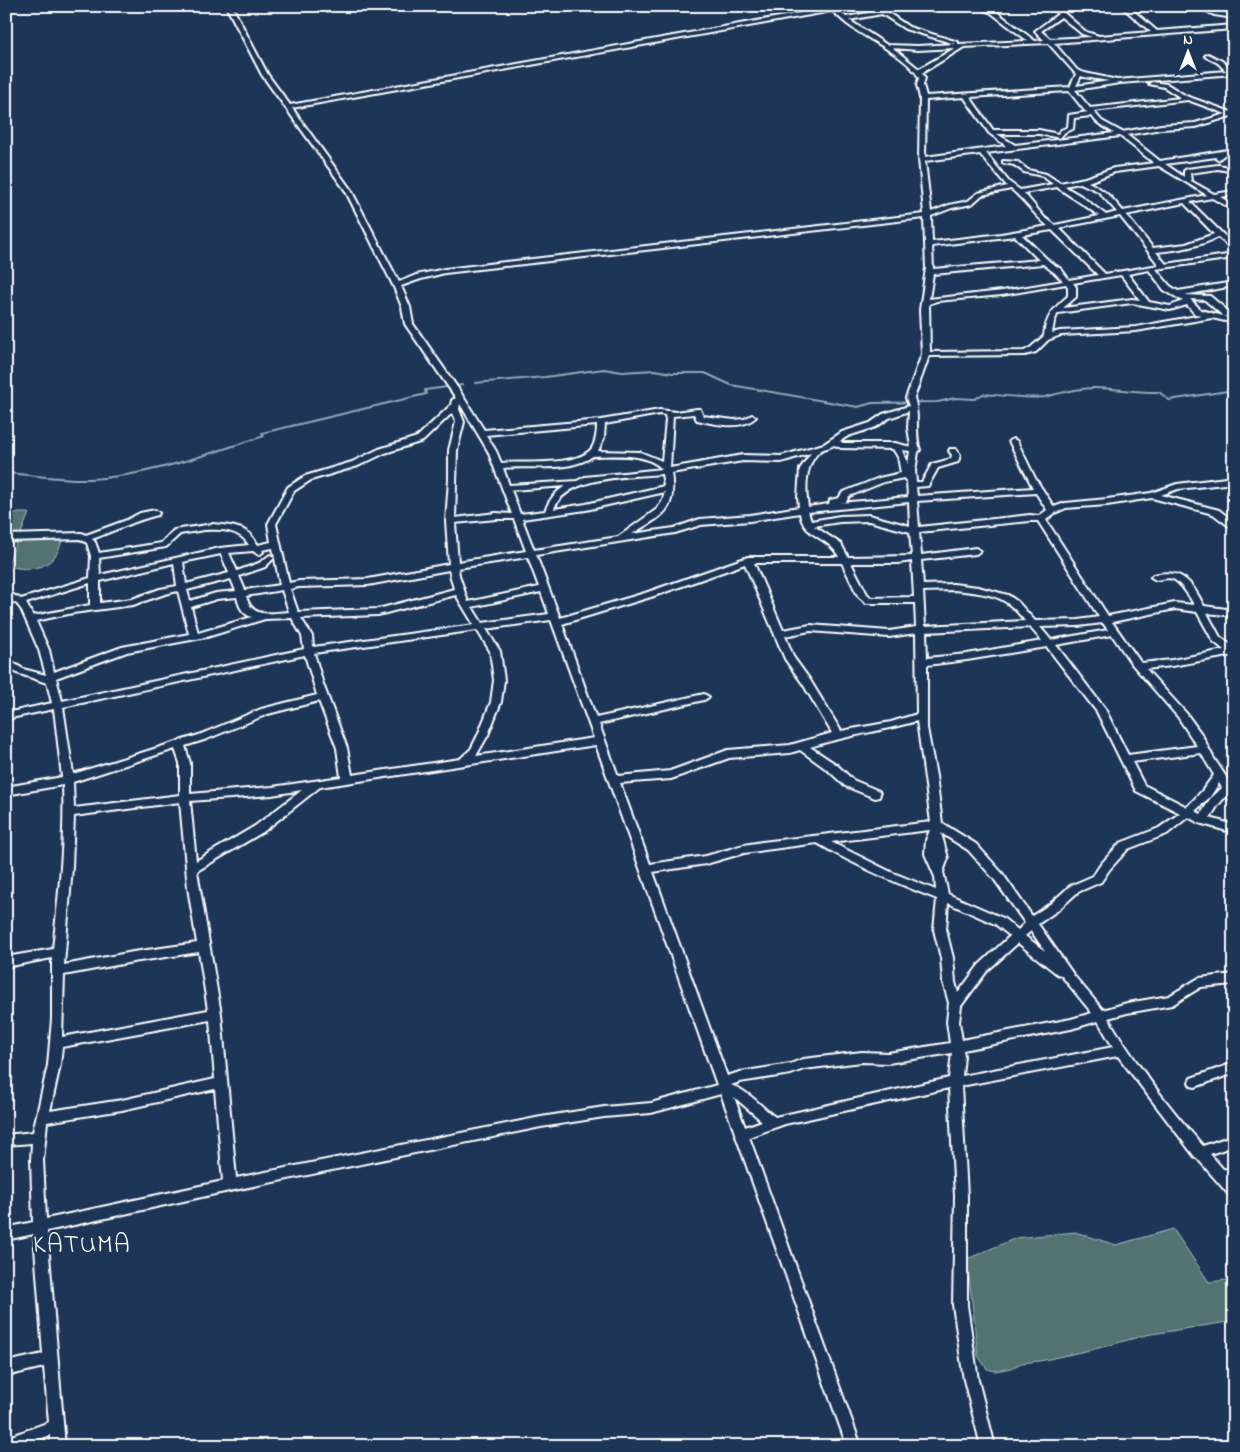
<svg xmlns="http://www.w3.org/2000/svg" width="1240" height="1452" font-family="'Indie Flower',sans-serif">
  <rect width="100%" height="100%" fill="#1d3557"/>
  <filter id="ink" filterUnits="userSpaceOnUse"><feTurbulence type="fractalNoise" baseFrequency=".02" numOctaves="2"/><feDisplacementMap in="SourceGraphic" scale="10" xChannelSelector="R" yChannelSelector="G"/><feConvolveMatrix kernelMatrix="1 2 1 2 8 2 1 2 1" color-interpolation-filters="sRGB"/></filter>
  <g filter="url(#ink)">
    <path fill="#527373" stroke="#a8b9b9" d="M6,513H29L20,536L48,534L62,540C56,568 31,574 7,565L16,543H6Z
      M1173,1229L1209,1282L1234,1279V1321L1146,1335L1099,1348L1040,1361L1021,1363L1012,1368L995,1371L987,1369L978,1356L967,1259L1016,1238L1075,1232L1116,1245Z"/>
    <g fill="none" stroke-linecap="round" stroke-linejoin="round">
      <path stroke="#8faaba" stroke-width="2" d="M475,383L545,377L604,369L622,372L655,370L672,373H705L731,385L858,407L872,403L938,402L955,398L975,399L983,394C998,395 1032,399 1045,397C1061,393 1077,388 1094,388C1116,388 1137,393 1159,392L1169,400L1234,390
        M6,473C34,475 62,480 90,479C150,476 207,454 264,436L262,433L426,394L425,390L462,385"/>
      <g stroke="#fff" stroke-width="4">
        <path id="minor" d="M226,6H232L268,75L290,105L829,8L827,6H834L846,17L879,11L894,6H903L887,12L909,27L958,42V44L1028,41L990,12L973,6H983L994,10L1035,41L1044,40L1035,31L1058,14L1049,6H1056L1086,32L1099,36L1151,32L1121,6H1128L1157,31L1234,25V29L1054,43L1077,70L1085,73L1117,80L1226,71L1218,63L1206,57L1205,56L1208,54L1222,61L1232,70H1234V74L1120,83L1075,90L1090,108L1181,98L1164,87L1149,84L1152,82L1167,84L1186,96L1234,113V115L1196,127L1161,129L1127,135L1160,161L1234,149V153L1224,155L1218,160L1216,159V157L1165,164L1184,177V171L1187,169L1218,165L1234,168V172L1218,169L1190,173L1191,181L1214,194L1234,191V195L1220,197L1234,205V210L1212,198L1190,202L1234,245V251L1218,237C1199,247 1177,250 1156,252L1166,264L1234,254V258L1156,269L1170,286L1178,291L1234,282V286L1184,295L1210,296L1229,312V316H1223L1205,300L1190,299L1201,310L1234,319V323L1212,318L1136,331L1061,335L1048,340L1036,352L1025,355L929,356L914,398C920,414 914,434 920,450L918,452L915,471L916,482H922L932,464L951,459L952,455L949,451L950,449H956L960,455L958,462L938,468L928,486L916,487L917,496L1033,488L1009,441L1013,439L1017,441L1035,478L1054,507L1065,503L1107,499L1151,493L1177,484L1234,477V483L1178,489L1161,495L1219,510L1234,522V530L1213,514L1152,498L1107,505L1066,508L1055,513L1046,520L1108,616L1175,603L1194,605C1191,598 1180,582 1173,579C1168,577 1161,579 1156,580L1151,577L1153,575C1182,568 1192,582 1204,606L1234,610V616L1207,613L1220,637L1234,647V655L1172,666L1146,669L1186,713L1202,735L1213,757L1234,789V802L1230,801L1227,795L1218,805L1210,818L1234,825V833L1199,823L1188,817L1167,834L1128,849L1109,870L1101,882L1078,892L1058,910L1038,924L1075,977L1103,1010L1127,1003L1169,996L1199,978L1234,974V984L1201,987L1172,1005L1127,1013L1108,1018C1135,1063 1168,1106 1203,1146L1234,1135V1146L1210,1154L1223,1169L1234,1170V1197L1229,1195L1197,1158L1195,1157L1118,1056L961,1086L967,1196V1305L978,1380L995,1446H981L964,1380L953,1305L955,1196L949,1088L785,1124L749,1137L861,1446H847L721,1094L651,1113L604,1117L541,1127L220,1193L47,1231L65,1446H51L50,1435L23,1446H6V1438L49,1422L44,1367L6,1376V1362L43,1354L34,1234L6,1240V1228L33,1222L31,1160L32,1143L6,1145V1135L33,1132L48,1065L52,1019V958L6,967V957L53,949C59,894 65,840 63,785L6,795V787L62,777L54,709L6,719V713L52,703L47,683L17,673L6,666V658L23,669L46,675L39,650L21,609L17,604L6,598V591L21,599L90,578L91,556L87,543L80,539L6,541V535L82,533L86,535L127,520L140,513L155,510L159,513L158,515C136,520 114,531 92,539L95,542L99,553L161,543L174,530L213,524L231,526L242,529L250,534L258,545L271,542L268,524L288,487L305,476L352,462L379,449L417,437L451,405L452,400L456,398L405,324L402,307L393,285L345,190L262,75ZM832,11C837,15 842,20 847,24C866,39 908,56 919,78L917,85L920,98L919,159L924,214L445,269L416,275L399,282L351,190L292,108ZM882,14L905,29L955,44L918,46L887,45L849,20ZM1061,17L1082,34L1092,37L1050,39L1041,31ZM1048,43L1076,74L1070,87L926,96L923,85L925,78L922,73L964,47ZM893,48L918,50L955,48L919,69ZM1081,76L1084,77L1109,81L1076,86ZM1069,91L1085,111L1088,112L1069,115L1068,127L1061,130L1058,134L1039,130H993L970,97ZM964,97L989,133L1006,146L925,157L926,100ZM1188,100L1226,114L1195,123L1161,125L1122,132L1102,121L1093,111ZM1091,116L1098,123L1114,133L1015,145L997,134H1039L1060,138L1065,132L1073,129L1074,118ZM1120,136L1154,163L1114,168L1085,178L1060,183L1046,174L1028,170L1018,162L1003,161V163L1014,165L1024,172L1042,176L1053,184L1020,190L1009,182L986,153ZM980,154L1007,186L978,193L968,201L949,205L931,212L925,161ZM1159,166L1207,195L1123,211C1111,197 1105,190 1088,182L1115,172ZM1080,183L1098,191L1117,212L1106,215L1081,196L1064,186ZM1057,187C1071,197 1085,205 1099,216L1055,225L1044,217L1024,193ZM1011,189C1025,200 1034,215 1048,226L1001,234L932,242L931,216L952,208L972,204L982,195ZM1184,203L1214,234L1186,244L1153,248L1126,215ZM1120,216L1159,265L1105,274L1059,228ZM924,218L926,268L920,310L922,354L906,398L909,406L883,414L870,423L842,432L824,444L781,456L743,455L670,468L673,416L694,414L697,420C715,424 741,431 756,417L752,415L744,419L734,420L703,416L700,409H697L676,412L660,410L601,420L484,430L459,390L413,324L410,307L401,286L421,279L445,273ZM1052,230L1098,275L1069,280L1061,269L1050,262L1022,235ZM1015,236L1039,260L933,269L932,246ZM1043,264L1055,273L1063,281L1002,291L929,299L933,274ZM1149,270L1164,290L1183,301L1170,306L1149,302L1128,274ZM1121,275L1140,300L1132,299L1063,308L1076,297V287L1073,283ZM1066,284L1068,287V296C1054,308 1046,316 1044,336L1030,348L1024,351L930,352L929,304L937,301L1002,295ZM1132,303L1170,310L1187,305L1195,314L1202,315L1136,327L1060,331L1052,333L1054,322L1058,313ZM460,404L488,451L512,514L496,513L455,518L457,450L464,422L459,409ZM909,411L908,428L911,447L895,443H843L840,441L848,436L876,427L889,418ZM452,413L456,422L449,450V480L446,521L449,564L368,579L299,581L289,583L276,524L294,491L311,480L358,466L385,453L423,441ZM660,414L665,415L666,420L662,461L640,452L598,451L604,438L605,424ZM597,425C597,432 596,441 592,448C579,467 522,461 501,463L496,451L486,435ZM834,445L841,448L893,449L898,457L901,473L879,478L846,491L842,493L839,498L830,500L829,504L808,507C805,488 805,464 820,451C824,448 830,448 834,445ZM902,450L910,451L908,464ZM811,453L800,469L798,497L799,507L750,515L700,519L674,528L632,534C662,515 677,513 671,473L743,461L781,462ZM593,456C616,456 645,452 662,469L585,477L577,481L509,485L503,468C531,465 569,473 593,456ZM662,474L664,486L586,504L554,509C567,475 631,477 662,474ZM904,478L907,482L908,497L839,503L846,502L849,496L852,495L884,482ZM566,486C556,491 549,500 545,511L520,514L511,490ZM665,492L662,502L657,509L618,537L534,550L522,519L586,510ZM1036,493L1047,510L1039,516L1030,515L919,527L917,501ZM909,502L910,526L869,515L840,516L811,521L808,512ZM800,513C803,538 829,536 839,557H748L645,593L560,618L536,555L675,533L701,525L750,521ZM496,519H514L526,551L458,562L455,523ZM869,521L910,532L912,556L848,557L841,544L814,526L840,522ZM1030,521H1038L1099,617L1078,620L1035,621L1018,602L1008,595L978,587L953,584L923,585L921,560L976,554L980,551L976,548L921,555L919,532ZM204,530C221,529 239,529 249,545L220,548L100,575L99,558L166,547L180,534ZM273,548L280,585L245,590L239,576L265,567L274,558L270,555L259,563L237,571L229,553L253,551L259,555L263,552L262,550ZM221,554L229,573L186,584L183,562ZM528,557L539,587L468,602L459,575L458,568ZM912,561L914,597L871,598L867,594L851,563H898ZM174,563L177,586L160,589L132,599L100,603V581ZM754,563H842L858,596L866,603H915L916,627L889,631L810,625L783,630ZM745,564L785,659L803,684L832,733L790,745L728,750L670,771L618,776L599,724L704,700L709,697L704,694L596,718L562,624L651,597ZM449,570L454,589L378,609L298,612L290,589L299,587L368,585ZM231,579L236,591L216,593L190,601L187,590ZM90,583V605L33,616L26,603ZM282,590L289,612C269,613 252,619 246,596ZM953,590C972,592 997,593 1011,606C1016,610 1021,616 1025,621L925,626L923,591ZM178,591L189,634L122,647L54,672L49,650L36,621L73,613L133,605L165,594ZM541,592L549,614L482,623L472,607ZM456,595L474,625L313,647L312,636L301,618L378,615ZM237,597C239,606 242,614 252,617L198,633L191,607L217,599ZM1175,609L1197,612L1213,641L1224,650L1172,660L1141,663L1112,622ZM292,618L302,636L304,649L62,701L56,678L127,652L207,637L265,619ZM551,620L594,738L476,756L488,735L501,702L504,680L500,651L486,629ZM1103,623L1108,630L1051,640L1040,627L1078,626ZM1030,627L1042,641L967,654L927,658L926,632ZM477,630L490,651L494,680L491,702L478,735L471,749L460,759L352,775L347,748L323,684L314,653ZM810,631L889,637L916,633L917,714L891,722L841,731L810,680L794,658L785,636ZM1112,635L1131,663L1178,717L1197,746L1128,755L1105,709L1056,645ZM1047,647L1097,712L1136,791L1180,813L1159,828L1120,843L1101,864L1093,876L1070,886L1050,904L1032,916L1002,873L976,844L942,823L936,776L927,728V665L967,660ZM305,655L317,695L261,709L199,735L73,774L63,707ZM319,701L337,748L341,777L272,787L190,794V763L185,746L207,739L268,714ZM917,721L931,822L762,842L744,845L706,856L650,864L620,783L671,779L729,758L790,753L800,750L829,771L845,786L875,798L879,797L880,794L879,791L853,780L837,765L810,747C845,736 882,731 917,721ZM596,745L717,1085L651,1103L604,1107L541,1117L236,1178L221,1014L197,871L263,832L320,787ZM175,749L180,763V795L74,808L73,782ZM1201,753L1214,775L1202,791L1187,807L1144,785L1132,762ZM1219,783L1222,788L1210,799L1201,814L1195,811L1210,797ZM302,790L255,826L196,861L190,801L272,795ZM180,802L188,888L197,943L133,952L64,965L72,867L74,816ZM930,830L926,840L925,854L935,877L936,890L891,872L831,842ZM941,833L968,850L994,879L1025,923L1018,930L1003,918L948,894L943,872L948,858ZM817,843C856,866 896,883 937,899L934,930L941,958L943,982L949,1003L947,1022L950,1043L888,1053L862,1052L803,1059L790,1064L740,1072L727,1076L653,872L706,864L744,853ZM948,903L995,924L1010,936L979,965L958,993L955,982L953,958L946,930ZM1031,931L1045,951L1025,936ZM1018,943L1057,974L1061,975L1092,1013L1071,1019L962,1040L959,1022L961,1006L987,971ZM199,952L208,1010L62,1037L64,975L133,962ZM210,1020L215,1079L122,1100L50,1111L60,1065L62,1047ZM1098,1021L1113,1047L962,1076L964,1056L963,1050L1071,1029ZM952,1053L949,1078L775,1117C759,1105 750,1092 731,1085L740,1082L791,1074L804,1069L862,1062L888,1063ZM215,1089L223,1181L46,1219L43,1160L47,1122L122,1110ZM734,1097L762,1121L745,1127Z
          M1197,6H1205L1217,12L1234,14V18L1214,15Z
          M1234,1063V1073L1195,1087L1191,1086L1189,1082L1191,1078Z"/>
      </g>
      <use href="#minor" fill="#1d3557" fill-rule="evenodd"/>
    </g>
  </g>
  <g text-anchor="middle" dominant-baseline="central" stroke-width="5" stroke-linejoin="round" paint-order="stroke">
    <g font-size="26" letter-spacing="1" fill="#fff" stroke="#1d3557">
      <text x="82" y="1246">KATUMA</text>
    </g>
  </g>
  <rect width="1240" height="1452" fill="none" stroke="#1d3557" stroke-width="25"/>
  <rect x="12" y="12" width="1215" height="1427" fill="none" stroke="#fff" stroke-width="2" filter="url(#ink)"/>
  <g transform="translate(1188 52)" stroke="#1d3557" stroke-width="4" paint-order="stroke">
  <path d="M0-4L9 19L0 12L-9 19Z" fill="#ffffff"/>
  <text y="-8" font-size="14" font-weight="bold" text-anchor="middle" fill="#ffffff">N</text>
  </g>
</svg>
